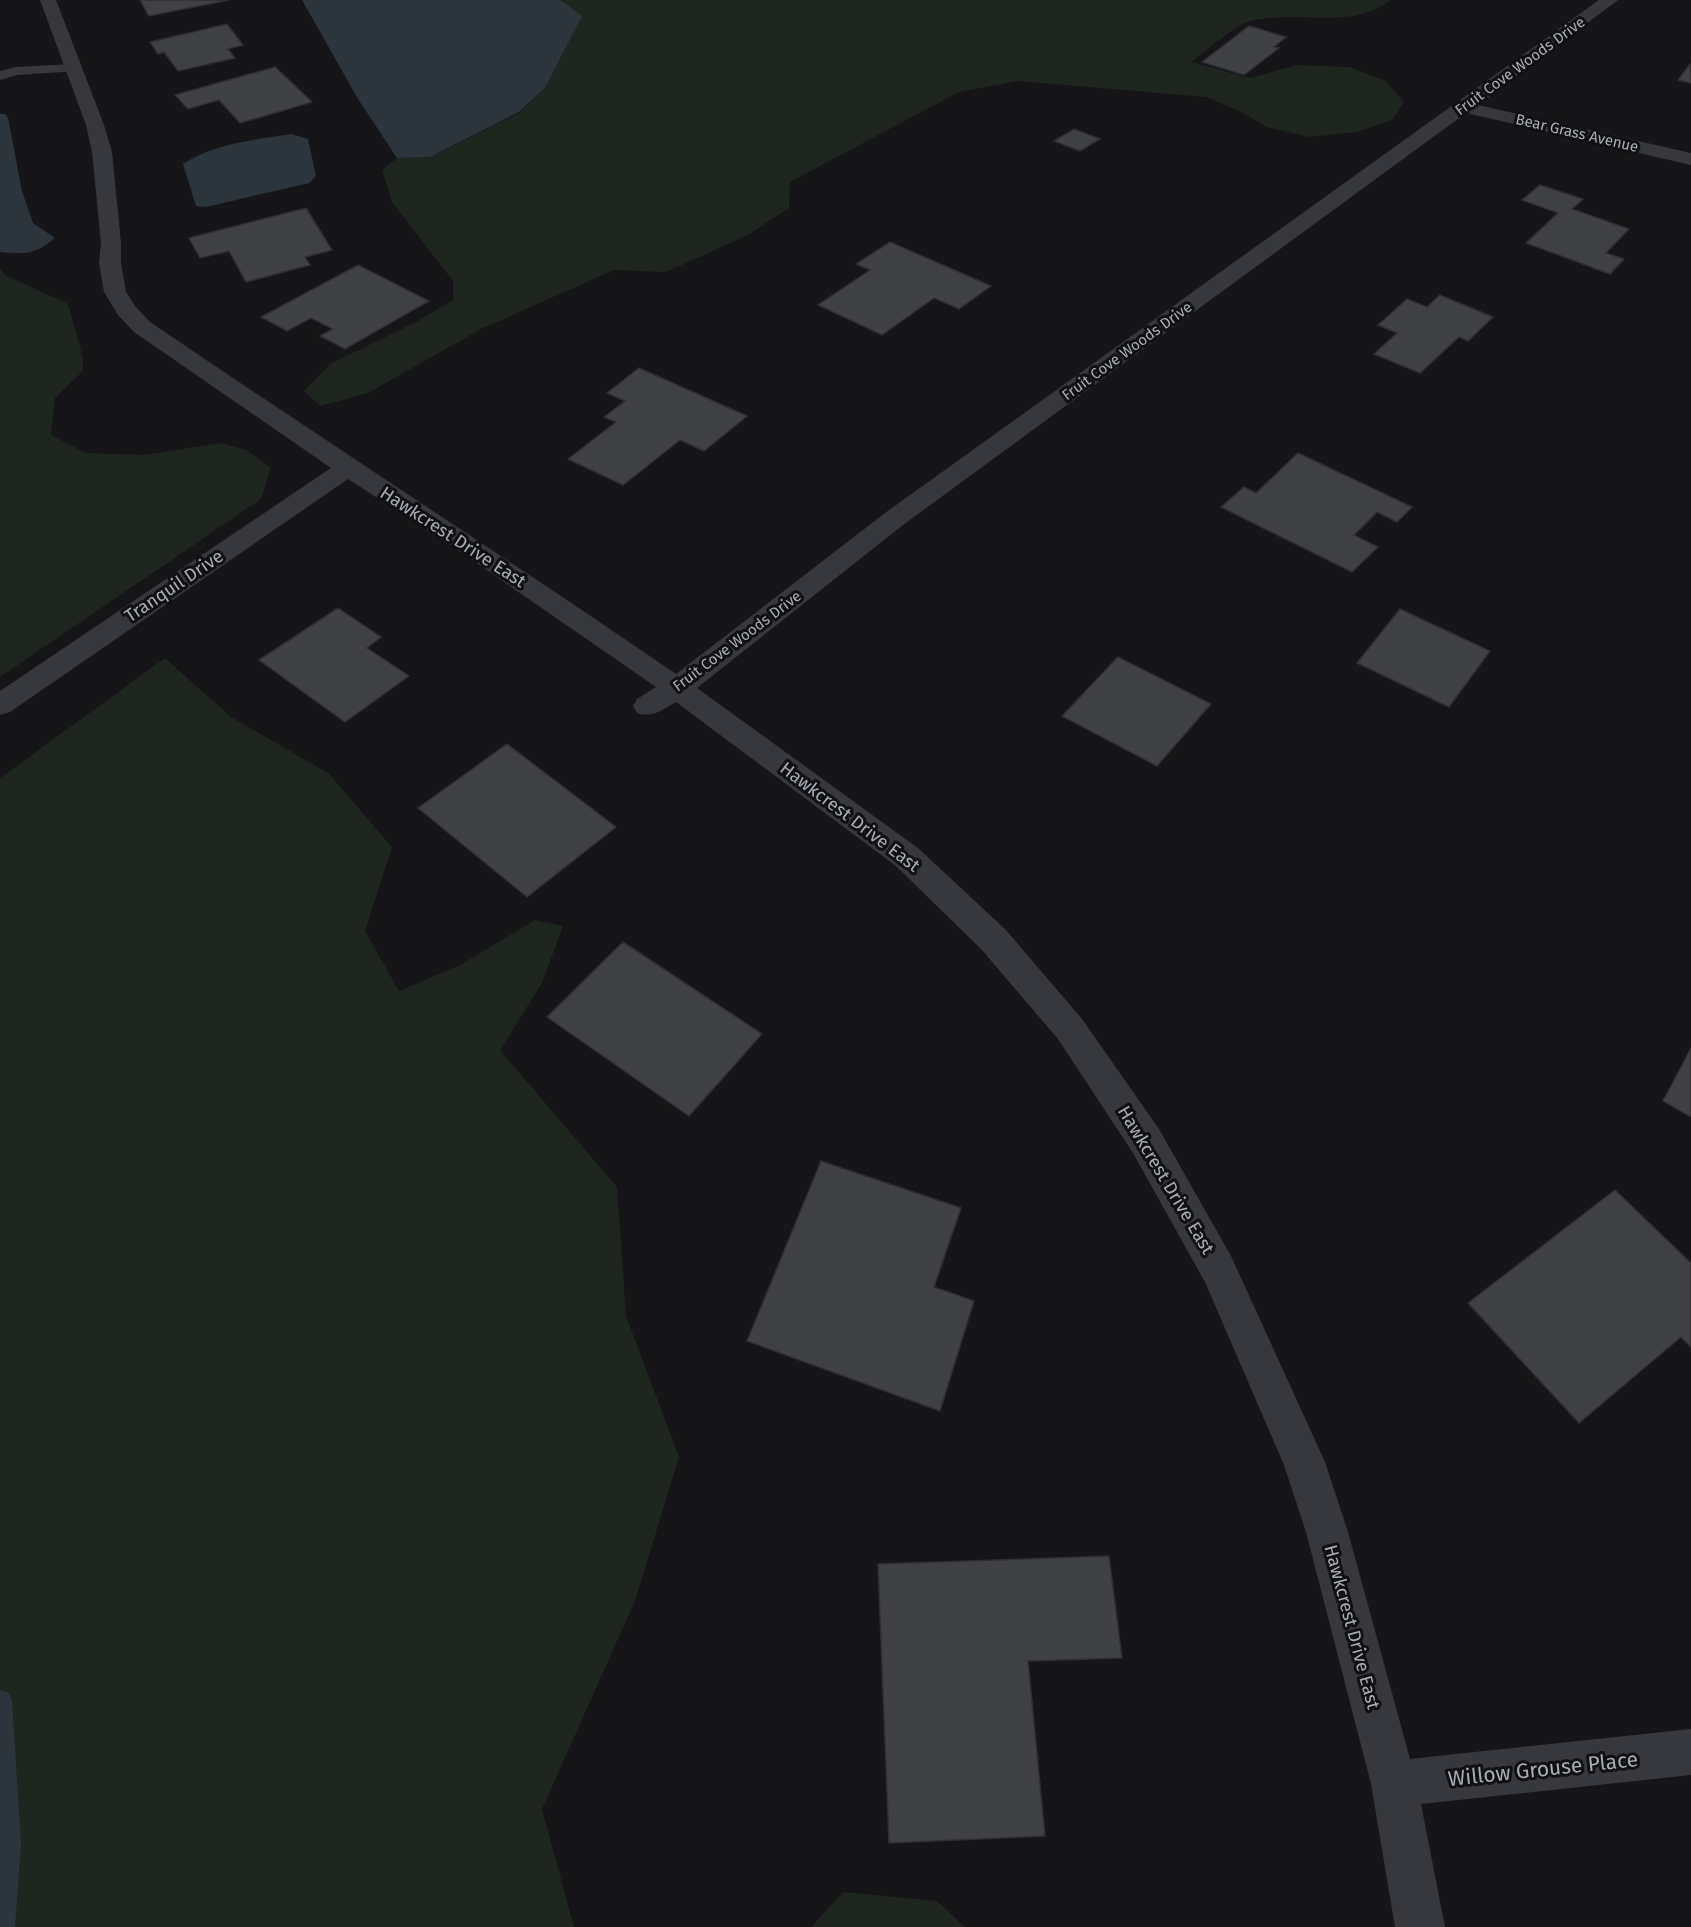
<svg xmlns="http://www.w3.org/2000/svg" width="1691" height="1927" font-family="'Fira Sans',sans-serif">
  <rect width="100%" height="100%" fill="#161618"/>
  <path fill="#1e261f" d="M560,0H1391C1348,32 1295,8 1247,22C1234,26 1204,53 1191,62L1250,78L1297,65L1349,67L1386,81L1404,102L1392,120L1357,132L1309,137L1267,127L1241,112L1206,97L1018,81L959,92L790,182L789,208L748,235L666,272L614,270L481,329L368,393L320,406L304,391L330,364L416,322L453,300V281L392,202L382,170L397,158L430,157L519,113L545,88L581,17Z
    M0,268L5,275L68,304L83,358V371L55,398L51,435L86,453L144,455L221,443L247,450L271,468L261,499L0,677Z
    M165,658L231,717L328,773L392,847L365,931L399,991L462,964L535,920L563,926L542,983L500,1050L617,1187L626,1316L679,1457L635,1601L542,1809L574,1927H0V778Z
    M843,1892L937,1901L965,1927H811Z"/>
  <path fill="#2c353c" d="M302,0H560L582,16L545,88L519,112L430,157L397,158L358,99Z
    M0,114H5L8,118L22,191L33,223L55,238C35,255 25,254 0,252Z
    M291,134L308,139L316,176L309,183L206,207L196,206L183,164C215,143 255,140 291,134Z"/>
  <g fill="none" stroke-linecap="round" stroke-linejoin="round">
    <path fill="#2c353c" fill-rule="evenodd" d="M0,1690L9,1693L12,1702L21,1844L15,1927H0Z"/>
  </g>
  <path fill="#404145" stroke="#303034" stroke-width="1.5" d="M140,0H229L149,16Z
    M227,24L243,45L228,49L235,58L178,71L164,52L158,54L150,42Z
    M1249,26L1286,37L1274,47L1279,48L1244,75L1202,62Z
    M1690,64L1691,83L1678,80Z
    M275,67L312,102L240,123L219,100L188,109L175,95Z
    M1074,129L1100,139L1080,151L1054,141Z
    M1540,185L1583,199L1572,209L1629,229L1606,253L1624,259L1610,274L1526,243L1558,213L1522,200Z
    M306,208L332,250L305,257L310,265L246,282L229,251L200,258L189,238Z
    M890,242L991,286L959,309L934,298L882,335L818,305L870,270L856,264Z
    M358,265L429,301L345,349L320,336L333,329L311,318L287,331L261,317Z
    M1440,295L1493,317L1468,341L1459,337L1420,373L1374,354L1397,333L1378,325L1407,299L1427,307Z
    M639,368L747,416L704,451L680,440L623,485L568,459L616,422L604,417L625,401L607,393Z
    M1298,453L1412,507L1397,522L1377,512L1354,535L1378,547L1352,572L1221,507L1244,487L1256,493Z
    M338,608L381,637L367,648L409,676L345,722L259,660Z
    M1400,609L1490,651L1449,707L1357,663Z
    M1118,657L1211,704L1157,766L1062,716Z
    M507,744L616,827L527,897L418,808Z
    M623,942L762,1034L689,1116L547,1017Z
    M1691,1048V1117L1663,1101Z
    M821,1161L961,1208L934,1287L974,1301L940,1411L747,1341Z
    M1615,1190L1691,1263V1347L1681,1337L1579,1423L1468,1303Z
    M1109,1556L1122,1658L1028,1661L1045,1836L889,1843L878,1564Z"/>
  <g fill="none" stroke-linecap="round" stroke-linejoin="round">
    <path fill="#37383d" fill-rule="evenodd" d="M73,64L80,68L78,71L17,75L0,80V71L16,67Z"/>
    <path fill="#37383d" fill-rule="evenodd" d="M40,0H56L104,125L112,152L121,243V263L126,292L135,306L150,322C325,441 502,555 676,674L885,513L1599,0H1618L1478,105L1691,153V165L1466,113L903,525L697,688L918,848L1006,930L1082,1019L1159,1129L1231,1256L1325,1462L1348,1532L1410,1759L1691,1729V1775L1421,1804L1445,1927H1395L1371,1784L1306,1532L1284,1465L1205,1282L1133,1153L1058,1039L982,950L896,866L676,702C662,710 653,718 637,713L633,706L637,699L656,687L452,546L348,479L10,712L0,715V691L331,468L134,332L118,315L104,292L99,263L101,243L92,152L86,125Z"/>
  </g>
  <g text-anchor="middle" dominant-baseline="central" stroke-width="6" stroke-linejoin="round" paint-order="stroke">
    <g font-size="15" fill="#a8adb8" stroke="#111113">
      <text transform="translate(1520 66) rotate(-36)">Fruit Cove Woods Drive</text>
      <text transform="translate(1577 133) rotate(13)">Bear Grass Avenue</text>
      <text transform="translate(1127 351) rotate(-36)">Fruit Cove Woods Drive</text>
      <text transform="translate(737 641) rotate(-37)">Fruit Cove Woods Drive</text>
    </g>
    <g font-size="18" fill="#a8adb8" stroke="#111113">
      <text transform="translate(453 537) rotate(33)">Hawkcrest Drive East</text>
      <text transform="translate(174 586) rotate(-34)">Tranquil Drive</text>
      <text transform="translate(850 817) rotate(37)">Hawkcrest Drive East</text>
      <text transform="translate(1166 1180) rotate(59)">Hawkcrest Drive East</text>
      <text transform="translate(1352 1627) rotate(75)">Hawkcrest Drive East</text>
    </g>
    <g font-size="21" fill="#a8adb8" stroke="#111113">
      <text transform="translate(1543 1769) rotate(-6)">Willow Grouse Place</text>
    </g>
  </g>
</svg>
